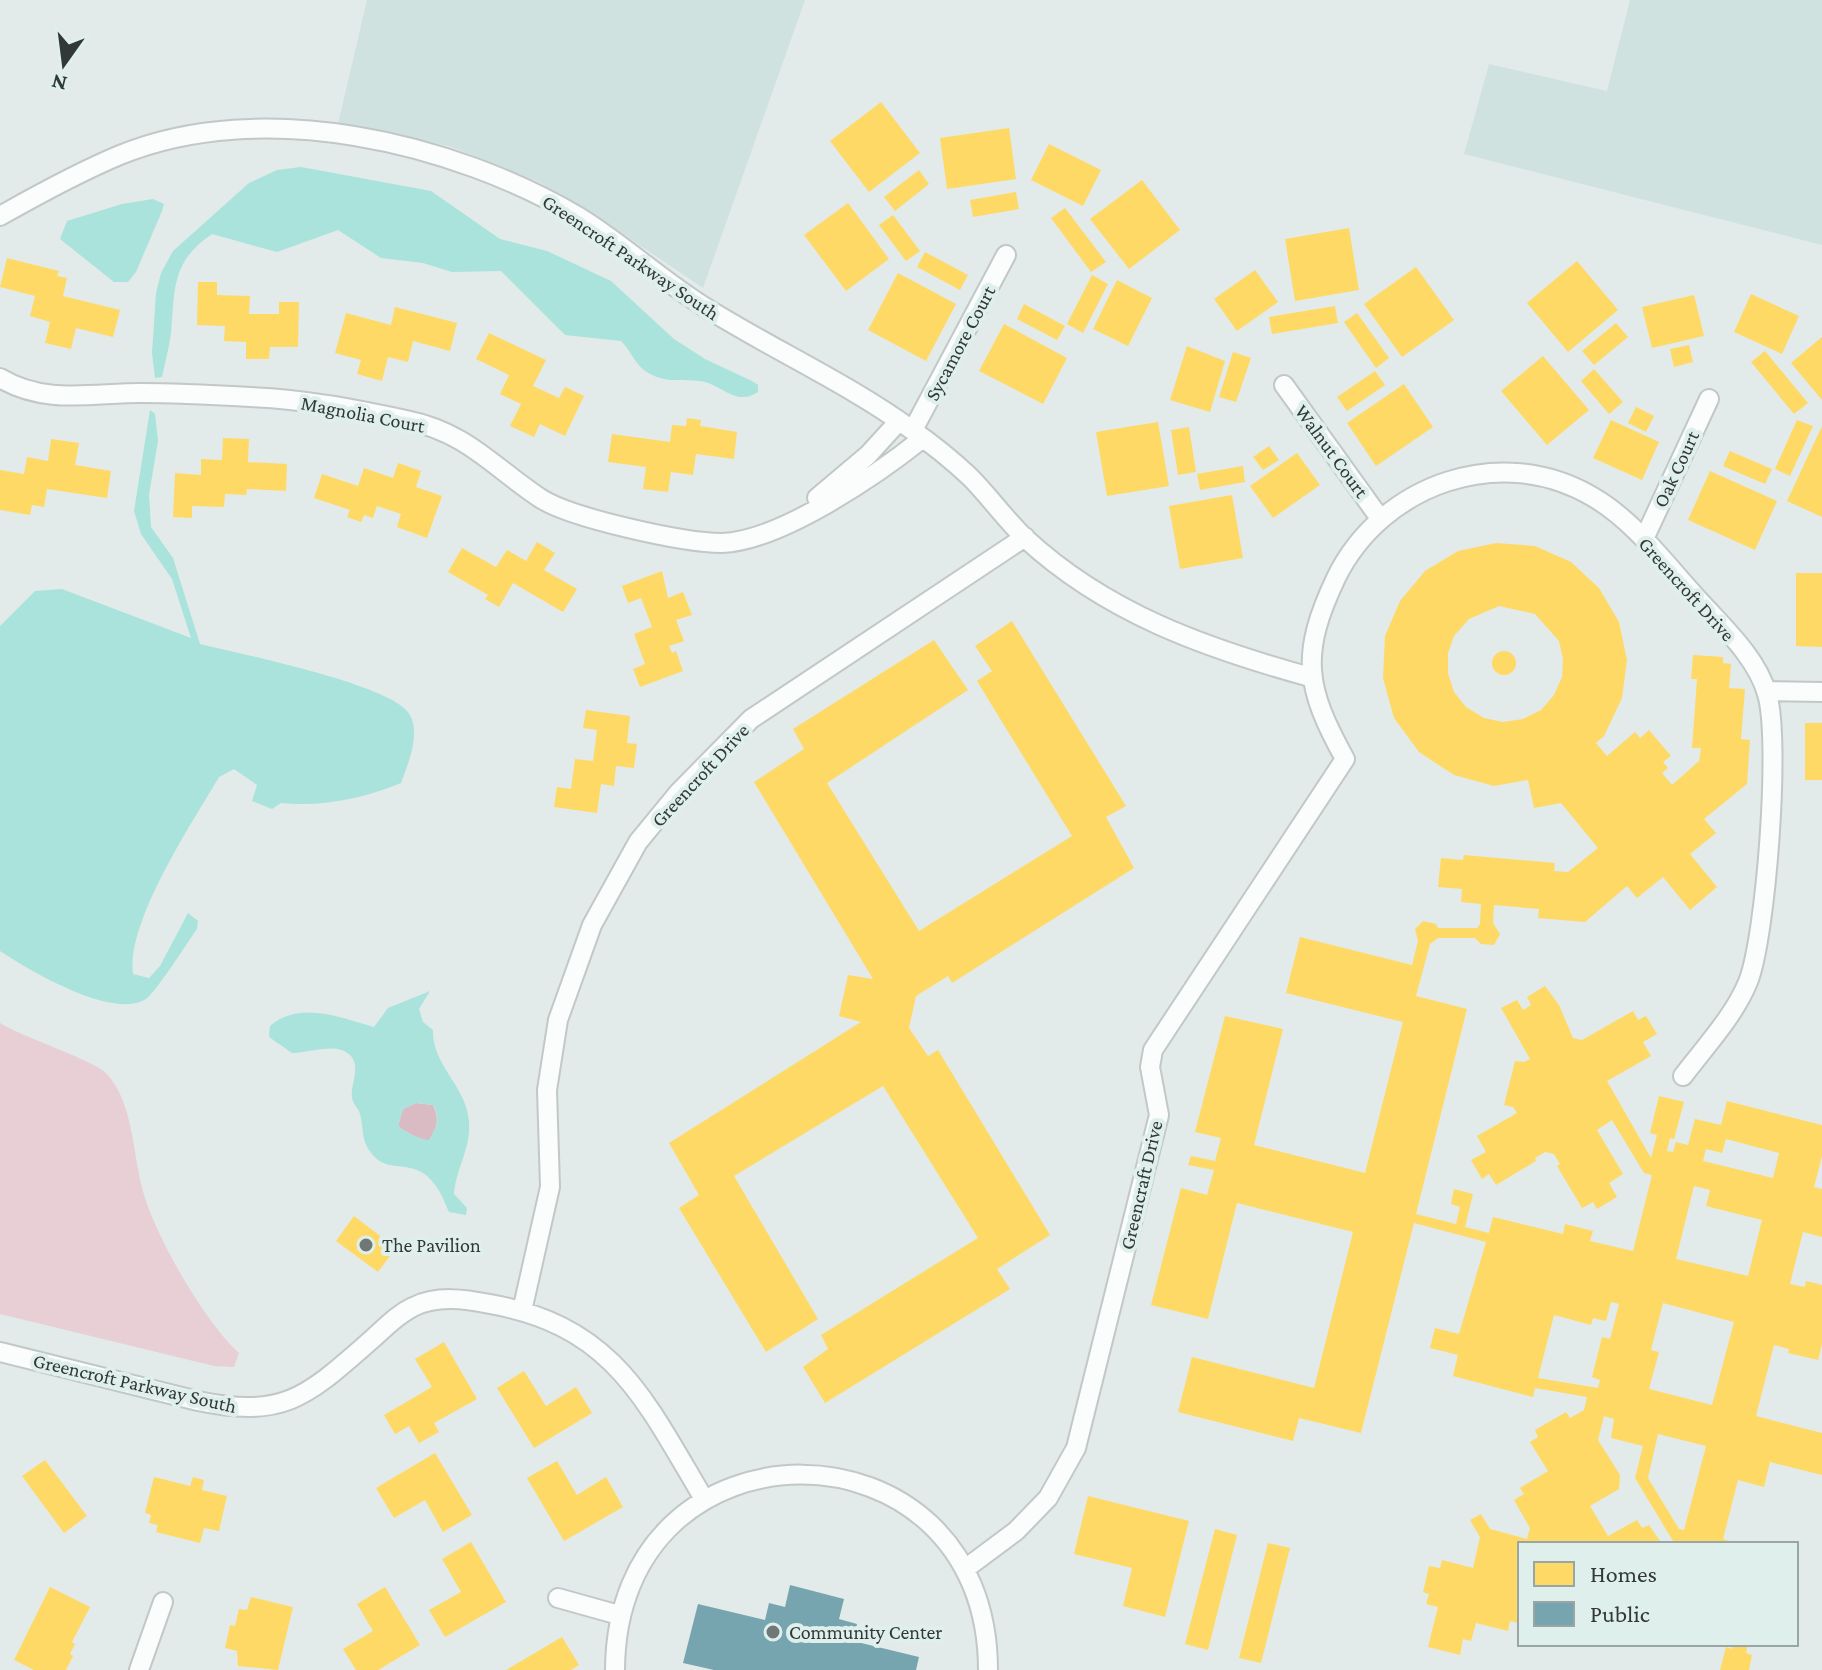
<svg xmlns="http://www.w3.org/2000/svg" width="1822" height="1670" font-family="'Crimson Pro',serif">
  <rect width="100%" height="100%" fill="#e2ebe9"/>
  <path fill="#cfe2df" d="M367,0H805L703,288L586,209L537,181L449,146L338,124Z
    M1630,0H1822V245L1464,154L1489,64L1607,91Z"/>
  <path fill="#e8cfd5" d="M0,1023C23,1037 92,1060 105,1072C135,1102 132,1158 145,1198C159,1242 205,1322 239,1353L234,1367L214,1366L0,1314Z"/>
  <path fill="#dabbc3" d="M416,1103L433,1105C440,1121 437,1126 429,1141C420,1139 406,1133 398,1126L403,1109Z"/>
  <path fill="#a9e3db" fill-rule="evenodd" d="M301,167L431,191L500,239L547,251L611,281L674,339L705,359L752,381L758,385V392C735,407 722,384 700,381C682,379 666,383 650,374C636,367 632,352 621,341L565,335L501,271L452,272L423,263L381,258L338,230L277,252L212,234C171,262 175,289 171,333C169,348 165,363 162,377L155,378L152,353L156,293L161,273L173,251L249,183L277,170Z
    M153,199L164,204L162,211L136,272L128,282H114L60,239L67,221L122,204Z
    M150,410L155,414L158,441L149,495L151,527L173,558L200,644C241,654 383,683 407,711C423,729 408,764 401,783C361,799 323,807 281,803L272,809L252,801L257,785L234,769L219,777C192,823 126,922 133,974L149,978L160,966L188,913L198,921L197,929C187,943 156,992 146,999C113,1020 30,971 0,951V626L35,591L62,589L191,638L172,579L141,534L134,511Z
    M430,991L419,1009L423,1022L433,1030C432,1064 463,1084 468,1115C474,1144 456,1167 454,1194L467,1208L466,1215L449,1212C424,1144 393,1181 372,1154C361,1141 364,1130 360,1114C359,1109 353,1104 352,1098C350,1085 361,1068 351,1056C337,1041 310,1053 292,1053L269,1037L270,1026C300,1000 341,1018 374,1027L388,1008ZM416,1103L433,1105C441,1120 437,1126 429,1140C420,1139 406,1133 398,1126L403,1109Z"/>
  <path fill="#ffd966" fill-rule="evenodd" d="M881,102L920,153L869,192L830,141Z
    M1009,128L1016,179L947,189L940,138Z
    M1049,144L1101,170L1083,206L1031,180Z
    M919,170L929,184L895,211L884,197Z
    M1142,180L1180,230L1129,269L1090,219Z
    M1016,192L1019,209L973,217L970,200Z
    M848,203L889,259L846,291L804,235Z
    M1065,208L1106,262L1091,272L1051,218Z
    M893,215L920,251L906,261L879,225Z
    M1349,228L1359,290L1295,301L1285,239Z
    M925,252L968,275L960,290L917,267Z
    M7,258L59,271L57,276L67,278L63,296L120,310L113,337L76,328L71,349L45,343L50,322L30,316L35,296L0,287Z
    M1577,261L1618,310L1568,352L1527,303Z
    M1416,267L1454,320L1402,357L1364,304Z
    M1255,270L1278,302L1237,331L1214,299Z
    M898,273L956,304L926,361L868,330Z
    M1092,275L1108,284L1083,333L1067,324Z
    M1117,280L1152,298L1128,346L1093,329Z
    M198,282H217V295L250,296L249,314H279V302H299L298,347H270L269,359H246V342L224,341L225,326L197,325Z
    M1751,294L1799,316L1782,354L1734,332Z
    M1694,295L1704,336L1652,348L1642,307Z
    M1024,304L1065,326L1057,340L1017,319Z
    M1335,306L1338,323L1272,334L1269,317Z
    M395,307L457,323L450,351L413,341L408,362L388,357L382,381L357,374L361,360L335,353L346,313L391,325Z
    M1357,313L1389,358L1376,368L1344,322Z
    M1616,323L1628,337L1594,365L1582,351Z
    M1004,324L1067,358L1043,404L979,371Z
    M489,333L546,360L533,386L559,398L565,387L584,396L565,436L540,424L534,437L510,426L521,404L500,394L509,375L476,359Z
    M1822,337V400L1791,363Z
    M1689,345L1693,362L1674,367L1670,349Z
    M1187,346L1225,361L1210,412L1170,400Z
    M1765,351L1808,403L1794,414L1751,362Z
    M1233,352L1251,358L1236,402L1219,397Z
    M1543,356L1589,410L1547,445L1501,391Z
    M1594,369L1623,402L1609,414L1581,381Z
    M1375,371L1385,385L1347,411L1337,397Z
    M1404,384L1433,427L1376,466L1347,423Z
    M1636,407L1654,416L1646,432L1628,423Z
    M687,418L701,420L700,426L737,432L734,459L696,454L693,475L671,472L668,492L643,489L646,467L608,462L612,434L670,442L672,425L686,426Z
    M1611,420L1659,442L1642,480L1593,458Z
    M1797,420L1813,426L1790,476L1775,469Z
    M1158,422L1169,486L1107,496L1096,432Z
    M1822,426V517L1787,501Z
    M1189,427L1196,472L1178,475L1171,430Z
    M223,438L249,439L248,462L287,464L286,491L247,489L246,495L225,494L224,507L192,506V518L173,517L175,473L201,475V459L222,460Z
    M51,439L79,443L75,465L111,471L107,498L47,489L44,507L32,505L30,515L0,510V470L24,474L27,457L48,461Z
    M1269,446L1279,460L1263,470L1253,457Z
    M1730,451L1772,469L1765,484L1723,466Z
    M1297,453L1320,485L1273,518L1250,486Z
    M398,463L421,471L416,487L442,496L427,538L397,527L401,514L377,506L373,518L364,515L361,522L347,517L350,510L314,498L322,474L358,486L364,468L393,478Z
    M1243,466L1245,482L1200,490L1197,474Z
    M1710,471L1777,501L1755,550L1688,520Z
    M1232,495L1243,558L1180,569L1169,506Z
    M537,542L555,553L544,570L577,589L563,612L513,583L499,607L485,599L488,595L448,572L462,548L496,567L507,550L526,561Z
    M1496,543L1535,546L1571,562L1599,588L1619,622L1627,660L1622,698L1604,736L1596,743L1607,756L1635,732L1640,738L1649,730L1671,756L1663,762L1668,768L1662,773L1672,785L1699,761L1701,748H1692L1697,679H1691L1693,655L1723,657V663L1731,664L1729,688L1745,689L1741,739L1750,740L1747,784L1704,819L1716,833L1690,854L1717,887L1690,910L1663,877L1637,898L1627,886L1585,922L1538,918L1539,909L1494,905L1493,923L1500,934L1494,945L1481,944L1475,938H1438L1430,944L1416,996L1467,1009L1416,1214L1456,1224L1460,1207L1451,1204L1454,1189L1473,1194L1465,1227L1489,1233L1493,1217L1563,1234L1565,1224L1593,1231L1590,1241L1633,1251L1652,1175L1644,1173L1612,1120L1597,1130L1623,1174L1609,1183L1617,1197L1597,1209L1593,1202L1582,1208L1557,1166L1560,1164L1554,1154L1545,1152L1535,1158L1536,1161L1496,1185L1489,1174L1482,1179L1471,1160L1486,1152L1477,1136L1517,1113L1513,1107L1504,1105L1515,1061L1524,1062L1530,1059L1501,1008L1517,1000L1523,1010L1531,1005L1527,997L1545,986L1559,1005L1573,1038L1582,1040L1633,1011L1638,1020L1646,1016L1657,1034L1643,1042L1651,1056L1607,1081L1651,1158L1657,1135L1650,1133L1659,1096L1684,1102L1674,1139L1670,1138L1667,1151L1673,1152L1676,1142L1688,1145L1695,1119L1721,1125L1727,1101L1822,1125V1156L1814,1187L1822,1189V1237L1803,1232L1790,1284L1805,1287L1806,1281L1822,1285V1344L1818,1360L1788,1353L1789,1349L1774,1345L1756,1416L1822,1433V1475L1770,1462L1764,1487L1738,1480L1723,1539L1740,1544H1680L1673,1541L1635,1478L1643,1446L1611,1438L1614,1419L1604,1416L1598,1440L1620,1475L1619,1489L1590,1506L1608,1536L1637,1520L1642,1528L1649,1525L1662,1544H1520L1518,1623L1510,1621L1508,1631L1476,1623L1471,1641L1463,1639L1460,1655L1428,1647L1438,1607L1426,1604L1429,1594L1423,1592L1429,1566L1440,1568L1442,1560L1473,1568L1480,1537L1470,1520L1481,1514L1490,1529L1527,1539L1530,1528L1514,1500L1524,1494L1520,1488L1548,1471L1530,1442L1538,1437L1535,1430L1566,1412L1570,1418L1584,1410L1587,1397L1535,1388L1533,1397L1453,1376L1458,1355L1430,1348L1435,1328L1459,1334L1486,1242L1414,1223L1361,1433L1299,1418L1293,1441L1178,1412L1192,1357L1314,1388L1353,1232L1237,1203L1208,1319L1151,1305L1181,1188L1207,1195L1214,1170L1188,1165L1191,1156L1215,1161L1221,1138L1195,1132L1225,1016L1283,1029L1254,1145L1365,1173L1403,1022L1286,993L1300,937L1412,965L1418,941L1415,929L1423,921L1436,924L1438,928H1477L1480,924L1481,904L1461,902L1462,889L1438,887L1441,858L1463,860L1464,855L1555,863L1554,871L1568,872L1598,848L1561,803L1534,808L1528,780L1494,786L1454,775L1419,752L1394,718L1383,678L1385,636L1400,601L1425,571L1458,551ZM1499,606L1535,614L1559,641L1563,659L1562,677L1554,695L1541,710L1523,719L1503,722L1484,718L1466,707L1454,692L1448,673V653L1454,636L1469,619ZM1726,1139L1779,1153L1773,1178L1703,1161L1706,1149L1722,1153ZM1694,1186L1710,1190L1706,1206L1762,1220L1748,1276L1676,1259ZM1611,1302L1619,1304L1610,1339L1602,1337L1592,1377L1600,1380L1598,1388L1538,1378L1554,1315L1591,1325L1593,1318L1606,1321ZM1663,1303L1734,1322L1712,1405L1649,1389L1659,1352L1651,1350ZM1658,1434L1706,1446L1684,1530L1679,1529L1648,1478Z
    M662,571L668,598L683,592L692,615L676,620L684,641L669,646L672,653L676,651L683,671L640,687L633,669L645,664L634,634L652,627L641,598L628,603L622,586Z
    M1796,573H1822V647L1796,646Z
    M1012,621L1126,806L1106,817L1134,868L952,983L948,976L916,996L909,1028L928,1056L938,1050L1050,1235L997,1269L1010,1289L825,1403L803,1367L828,1349L821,1335L978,1238L883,1086L734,1176L818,1319L766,1352L679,1208L699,1195L669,1143L861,1022L839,1016L848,975L873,979L754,782L804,749L793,729L934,640L968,690L827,783L919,931L1072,836L977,681L992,671L975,646Z
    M1492 663a12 12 0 1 1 24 0a12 12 0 1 1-24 0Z
    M586,710L630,716L627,743L637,744L634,768L616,766L614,786L601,784L597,813L554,807L557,787L571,789L575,759L593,761L597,730L583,728Z
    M1805,723H1822V780H1805Z
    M354,1216L396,1248L378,1272L336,1241Z
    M444,1342L477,1399L434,1423L439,1432L419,1443L409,1426L395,1434L384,1415L432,1387L415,1359Z
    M524,1371L546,1406L576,1387L592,1413L534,1448L497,1388Z
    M435,1453L472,1515L443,1532L425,1500L394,1518L376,1488Z
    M45,1460L87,1516L64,1533L22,1476Z
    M557,1461L577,1495L606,1477L623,1507L564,1541L527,1478Z
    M154,1477L190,1486L193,1477L204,1480L202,1490L227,1496L219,1531L204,1528L200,1543L156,1532L158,1525L149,1523L151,1515L145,1513Z
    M1088,1496L1189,1521L1165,1617L1123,1606L1132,1568L1074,1554Z
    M1215,1529L1237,1535L1208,1650L1185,1644Z
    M471,1542L506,1602L445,1637L429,1610L461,1592L442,1559Z
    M1268,1543L1290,1548L1261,1663L1239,1658Z
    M50,1587L90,1607L72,1642L75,1644L70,1654L73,1656L66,1670H34L14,1660Z
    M385,1587L420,1645L378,1670H356L343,1649L373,1631L357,1604Z
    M251,1597L293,1607L278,1670L238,1666L237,1651L225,1648L230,1625L235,1626L239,1609L247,1610Z
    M562,1637L579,1665L571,1670H506Z
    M1733,1644H1748L1746,1653L1752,1655L1749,1670H1720L1726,1647L1732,1649Z"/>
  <path fill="#76a5af" d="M790,1585L844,1599L839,1619L857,1624L853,1641L919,1657L916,1670H714L683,1663L698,1604L765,1620L769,1603L785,1607Z"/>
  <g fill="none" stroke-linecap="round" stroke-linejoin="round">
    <g stroke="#c1c8c7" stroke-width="22">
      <path id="street" d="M0,216C39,194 79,172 120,155C261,97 453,142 579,217C621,243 658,277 700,304C769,348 846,382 912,430C932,444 952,460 970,477C989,496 1005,519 1025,538C1106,613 1205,648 1310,677
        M0,378C45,405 92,393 141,393C178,393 214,395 250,397C303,399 355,409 406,420C466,432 492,466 540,498C570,518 684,543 722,543C780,541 877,475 923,438
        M1284,385L1379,517
        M913,430L1006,255
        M817,498L868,455L899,421
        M1644,539L1709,399
        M1767,691L1822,692
        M522,1311L550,1187L547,1090L558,1020L592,925L638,842L679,792L751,719L1025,537
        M0,1352L198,1401C285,1419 307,1396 370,1341C384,1329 396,1315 413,1307C437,1295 465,1299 490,1304C614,1326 645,1400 704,1499
        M965,1569L1016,1531L1048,1498L1076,1448L1159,1115L1150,1067L1153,1050L1345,759C1305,687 1300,654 1336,578C1382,484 1501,442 1593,497C1634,521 1664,562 1696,597C1721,625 1757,657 1767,694C1781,740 1766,937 1748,982C1734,1016 1705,1047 1683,1076
        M558,1598L619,1615
        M139,1670L163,1602
        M615,1670C616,1408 988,1411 988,1670"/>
    </g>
    <use href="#street" stroke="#fbfcfc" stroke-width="18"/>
  </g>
  <g fill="#707775" stroke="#deefec" stroke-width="3">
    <circle cx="366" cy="1245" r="8"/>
    <circle cx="773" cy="1632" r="8"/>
  </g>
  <g text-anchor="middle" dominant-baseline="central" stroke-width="8" stroke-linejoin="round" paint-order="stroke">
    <g font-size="20" fill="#323837" stroke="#deefec">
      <text transform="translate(631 257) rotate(34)">Greencroft Parkway South</text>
      <text transform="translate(960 343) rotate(-62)">Sycamore Court</text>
      <text transform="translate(363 414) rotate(11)">Magnolia Court</text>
      <text transform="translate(1332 451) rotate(54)">Walnut Court</text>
      <text transform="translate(1676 469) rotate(-65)">Oak Court</text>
      <text transform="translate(1687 589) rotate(48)">Greencroft Drive</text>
      <text transform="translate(700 775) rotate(-47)">Greencroft Drive</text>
      <text transform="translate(1141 1185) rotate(-77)">Greencraft Drive</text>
      <text transform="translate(135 1383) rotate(13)">Greencroft Parkway South</text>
    </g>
    <g font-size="20" fill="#323837" stroke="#deefec" text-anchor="start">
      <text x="382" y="1245">The Pavilion</text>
      <text x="789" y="1632">Community Center</text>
    </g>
  </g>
  <rect x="1518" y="1542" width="280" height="104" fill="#deefec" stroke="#99a6a4" stroke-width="2"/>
  <rect x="1534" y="1562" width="40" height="24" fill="#ffd966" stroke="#99a6a4" stroke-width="2"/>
  <text x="1590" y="1582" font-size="24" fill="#323837">Homes</text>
  <rect x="1534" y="1602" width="40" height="24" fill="#76a5af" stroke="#99a6a4" stroke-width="2"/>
  <text x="1590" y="1622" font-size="24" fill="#323837">Public</text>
  <g transform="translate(64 64) rotate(194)" stroke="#deefec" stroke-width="6" paint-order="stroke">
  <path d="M0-6L14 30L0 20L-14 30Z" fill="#323837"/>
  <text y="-12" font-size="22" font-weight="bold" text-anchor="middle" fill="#323837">N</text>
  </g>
</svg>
